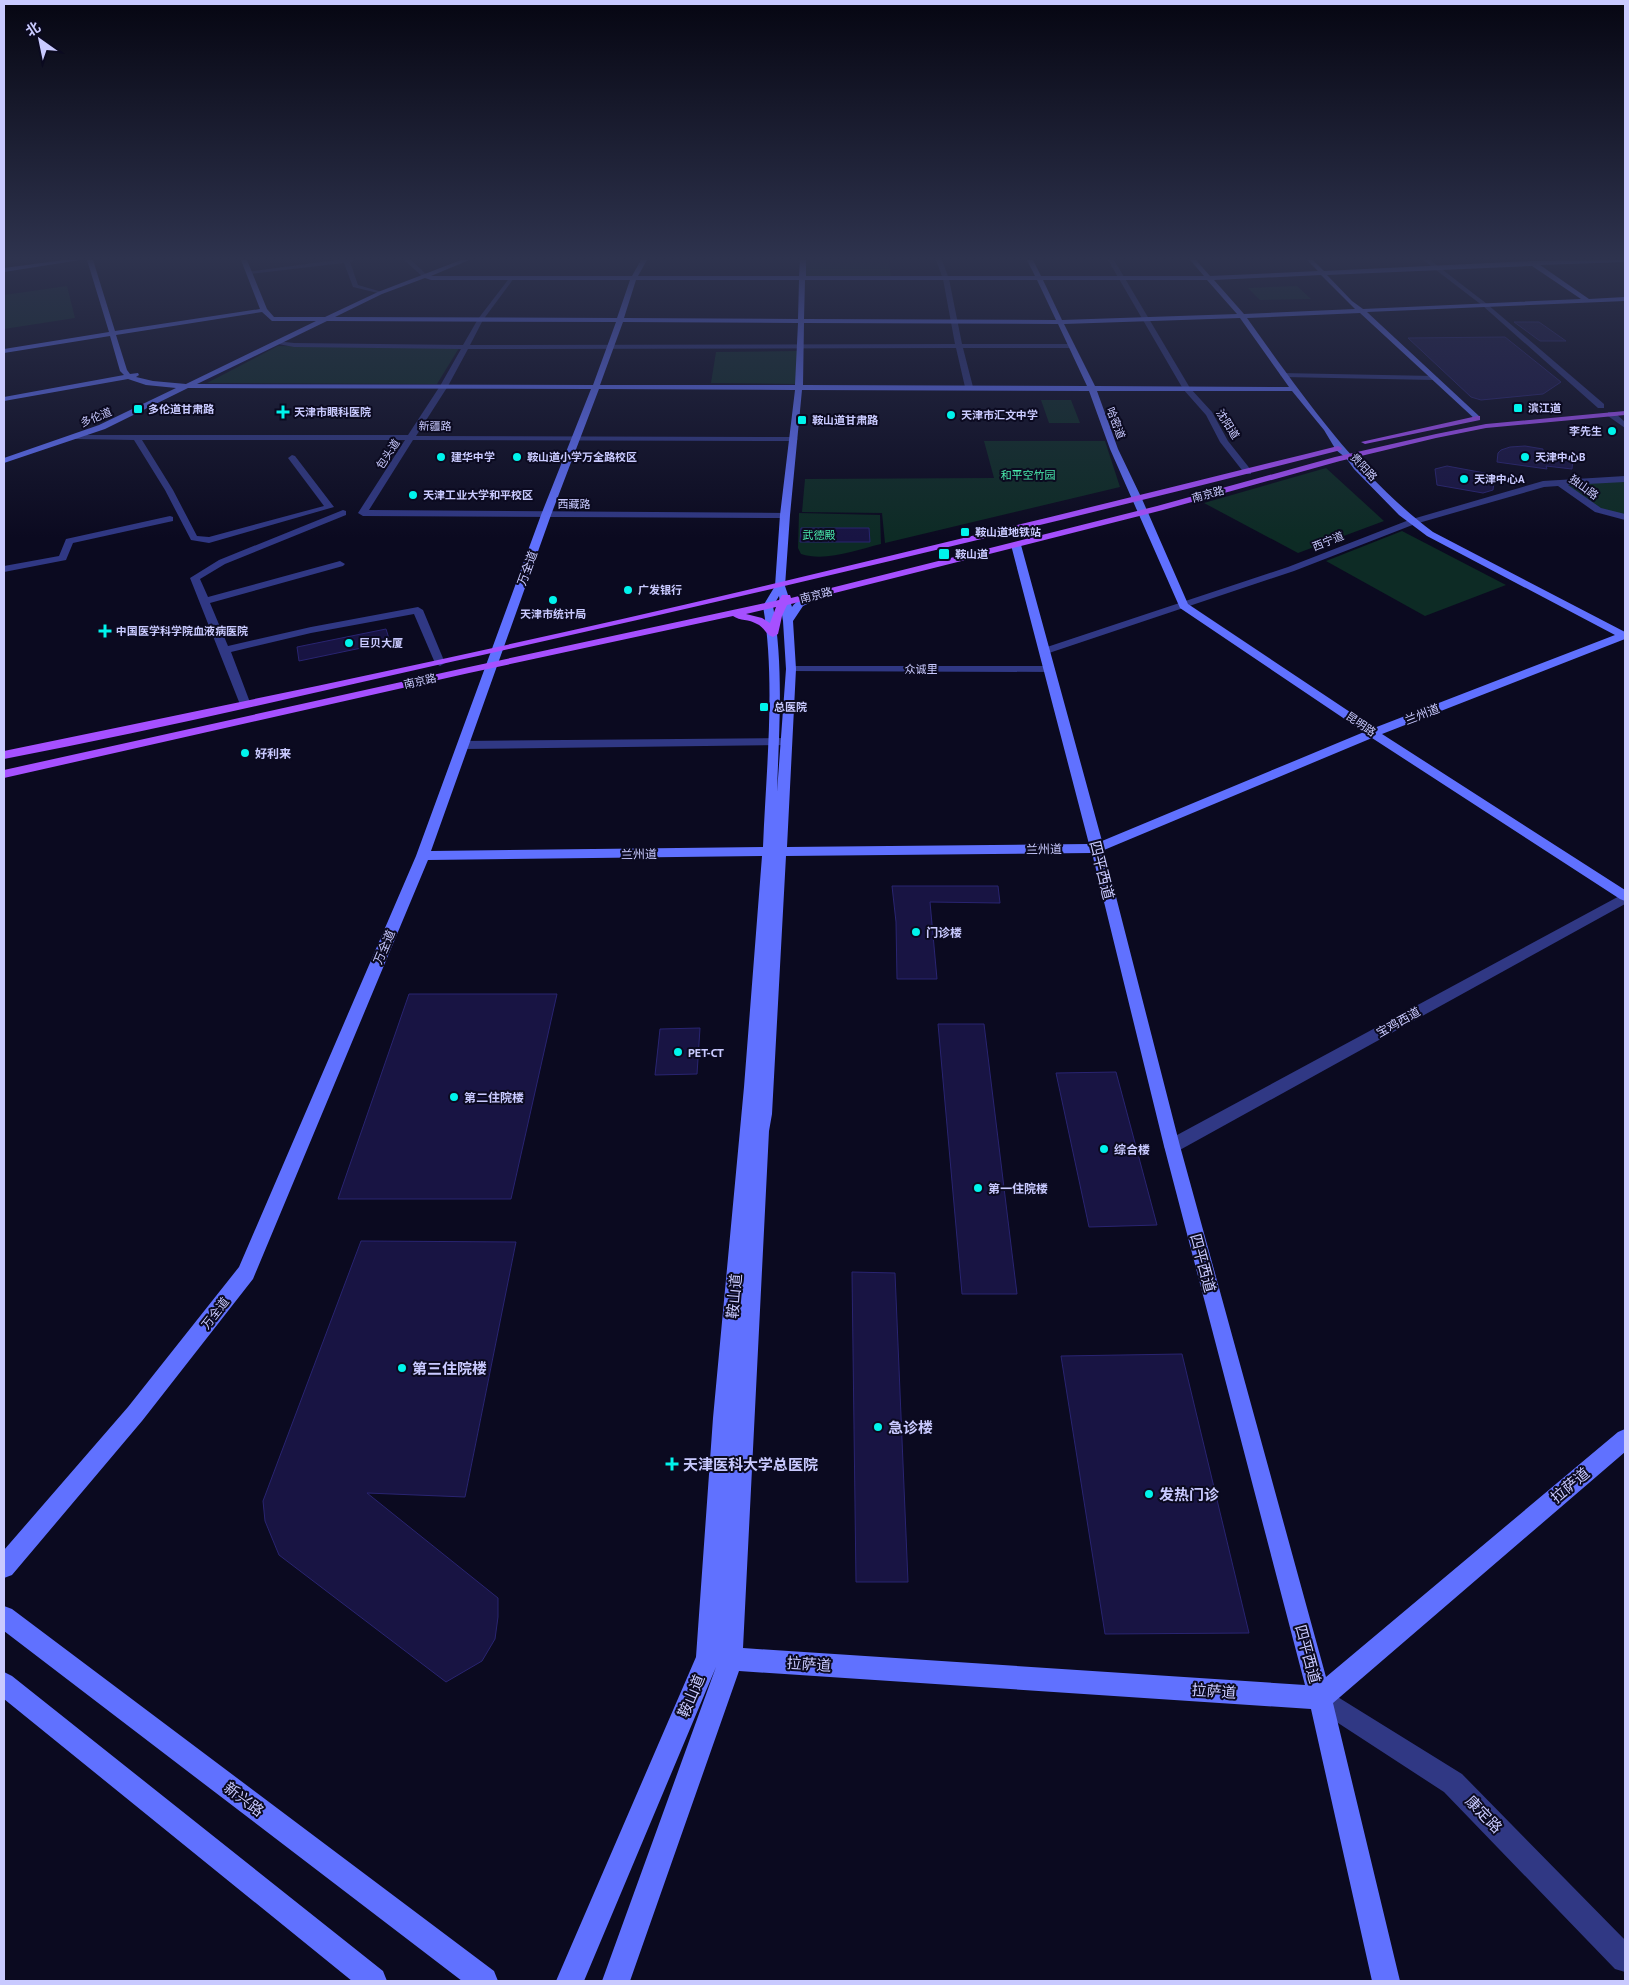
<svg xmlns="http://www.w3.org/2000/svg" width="1629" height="1985" font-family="'PT Sans','Noto Sans SC',sans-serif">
  <rect width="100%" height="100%" fill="#0b0a20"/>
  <path fill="#0d2b25" d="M806,260H889L891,278L805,279Z
    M67,286L75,318L4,329V295Z
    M1297,286L1311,299L1260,300L1248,288Z
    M278,346L459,348L437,384L207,383Z
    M798,351L796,384L711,383L716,352Z
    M1041,400H1071L1080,423H1049Z
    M984,441H1105L1120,487L885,543L882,513L802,512L805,479L994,478Z
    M1326,468L1384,521L1298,553L1204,503Z
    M1625,480V515L1607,513L1563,483Z
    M799,513L880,515L881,544C856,550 826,562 801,554L798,548Z
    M1402,531L1506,585L1425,616L1326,561Z"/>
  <path fill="#181443" stroke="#292471" d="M1514,322H1539L1566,341H1540Z
    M1505,337L1561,382L1543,394L1481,400L1471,397L1408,338Z
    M1525,446L1543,449V453L1573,458L1572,469L1546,466L1547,469L1497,462L1498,453L1501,450L1510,447Z
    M1447,466L1490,474L1494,482L1493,490L1483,493L1437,485L1435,469Z
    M801,528H869L870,542H800Z
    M386,629L390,642L299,661L297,647Z
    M892,886H998L1000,903L930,902L937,979H897L896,922Z
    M409,994H557L511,1199H338Z
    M938,1024H984L1017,1294H962Z
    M700,1028L697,1074L655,1075L660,1029Z
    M1116,1072L1157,1225L1089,1227L1056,1073Z
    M361,1241L516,1242L465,1497L367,1493L498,1598V1617L495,1639L482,1661L446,1682L279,1555L265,1521L263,1501Z
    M852,1272L895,1273L908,1582H856Z
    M1182,1354L1249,1633L1105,1634L1061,1356Z"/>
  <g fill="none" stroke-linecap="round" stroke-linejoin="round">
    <path fill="#303884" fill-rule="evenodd" d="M336,260H354L350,262L358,285L382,292V294L353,287L344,263L249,274L246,272Z
      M404,260H411L426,274V276H422Z
      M936,260H942L949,279L962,344H1072L1075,346L1072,348H963L973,387L969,389L965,387L956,348L468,349L448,386L416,436L794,437L798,439L794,441L413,440L369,510L788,513L790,515L785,518L363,516L358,513L405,440H142L173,490L197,536L209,537L324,506L288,458L292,455L295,456L334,507L209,543L191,540L165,490L134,440L76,439L72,437L76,435H408L440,386L461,349L294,347L273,343L276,341L294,343L463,345L478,319L511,276L514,278L483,320L470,345L955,344L943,279Z
      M1108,260H1114L1190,388L1212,412L1228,441L1251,470V474H1245L1220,442L1206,415L1183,389Z
      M1423,260H1430L1487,304L1604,404V408H1598L1483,306Z
      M1281,373L1434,376L1438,378L1434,380L1284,377L1280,375Z
      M1608,412H1614L1625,422V428L1608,416Z
      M1625,476V482L1568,485L1601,508L1625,514V520L1595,512L1558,486L1544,487L1415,524L1294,571L1049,653H1041L1040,651L1041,649L1288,567L1409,520L1543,481Z
      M343,510L346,511V515L225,564L200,579L208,597L340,561L345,564L343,566L210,603L228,646L311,627L418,607L423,610L445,663L440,666L435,663L414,614L311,633L231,652L251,705L249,707H241L190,578L219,560Z
      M170,516L173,517V521L73,543L66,560L4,572V566L59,556L66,539Z
      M791,666H1050L1055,669L1050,672L787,671L786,669Z
      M786,738L790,739L792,742L790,745L463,749L457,745L463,741Z
      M1625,893V904L1178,1151L1172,1153L1166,1151L1164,1146L1166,1141Z
      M1320,1686L1462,1774L1625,1940V1972L1615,1969L1444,1792L1312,1706L1308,1698L1312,1690Z"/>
    <path fill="#6071ff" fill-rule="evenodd" d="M64,260H80L4,272V268Z
      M87,260H93L115,331L260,309L241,260H247L267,309L274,317H325L378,292L461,260H469L431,276H632L641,260H647L638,276H799L800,260H806V276H1035L1027,260H1033L1041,276H1204L1190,260H1196L1210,276L1318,271L1307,260H1313L1324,271L1532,261L1625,260L1623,262L1540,265L1589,299L1625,297V301L1367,312L1479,416V420H1476L1360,313L1247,318C1302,395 1357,475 1433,532L1625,632V639L1382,734L1625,890V901L1620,899L1372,738L1104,850L1180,1146L1326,1677L1618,1432L1625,1429V1452L1333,1703L1400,1981H1372L1311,1709L739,1671L630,1981H602L716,1667L584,1981H556L696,1657L713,1418L744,1087L762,856L428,860L253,1279L142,1421L12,1575L4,1578V1550L128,1407L239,1267L416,856L541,515L591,389L188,388L105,429L4,463V458L99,425L176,388L146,385L128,379L4,401V397L124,375L120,371L110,336L4,353V349L109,332ZM1532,266L1581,299L1363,309L1352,301L1327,275ZM1321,275L1355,309L1244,314L1214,280ZM425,278L431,280H630L617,318L335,317L382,294ZM636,280H799L798,319L624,318ZM805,280H1037L1056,320L804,319ZM1043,280H1207L1237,314L1062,320ZM262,312L272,321H316L186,384L153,381L136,377L139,375L138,373L130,374L127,370L116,335ZM1240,318L1289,387L1095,386L1064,324ZM327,321L616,322L593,385L197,384ZM623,322L798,323L795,385H600ZM804,323L1058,324L1087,386L803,385ZM599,389L795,390L780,515L775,586L763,606C776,682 766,770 763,847L431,851L551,515ZM802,390L1089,391L1110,449L1180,608L1364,732L1102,841L1021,545L1016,542L1011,545L1089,844L787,847L796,669L793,621L803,606L828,594L827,592C816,590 797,599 792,607L785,586L790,515ZM1097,391H1292L1324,430L1336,450L1346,458L1354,469L1399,515L1427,536L1615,635L1374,728L1188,604L1142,499L1118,449ZM779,596L783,621L786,669L777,792C779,730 784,667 773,606ZM1092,853L1164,1146L1305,1685L743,1648L769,1131L772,1114L786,856Z
      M4,1606L12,1609L494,1971L498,1981H462L4,1631Z
      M4,1672L12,1676L383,1971L387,1981H352L4,1699Z"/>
    <path fill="#a650ff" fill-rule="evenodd" d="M1625,411V415L1486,428L1436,438L1340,461L1163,510L787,605L782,616L778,634L773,637C766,635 764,627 757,624C749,619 740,621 733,616L469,673L4,778V770L469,667L779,600L782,595H790L791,598L1157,506L1335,457L1436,434L1486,424ZM776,607L770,623L762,618L746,614Z
      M1477,416H1480V420L1365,444L1361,442Z
      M1338,446L1342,448L1341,450C1047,525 752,595 455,661C305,695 155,730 4,759V751C251,700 498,649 743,591C942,544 1140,495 1338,446Z"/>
  </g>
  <linearGradient id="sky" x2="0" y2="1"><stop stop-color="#060612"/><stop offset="0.48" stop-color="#2e334e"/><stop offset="1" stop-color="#2e334e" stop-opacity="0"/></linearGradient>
  <rect width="1629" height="538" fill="url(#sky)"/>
  <g fill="#00f4ec" stroke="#0b0a20" stroke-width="2">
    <rect x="1513" y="403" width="10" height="10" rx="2.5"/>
    <rect x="133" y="404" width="10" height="10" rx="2.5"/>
    <path d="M280.5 404.5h5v5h5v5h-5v5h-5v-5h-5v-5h5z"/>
    <circle cx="951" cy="415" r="5"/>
    <rect x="797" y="415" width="10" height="10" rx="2.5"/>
    <circle cx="1612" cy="431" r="5"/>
    <circle cx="441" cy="457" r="5"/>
    <circle cx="517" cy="457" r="5"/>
    <circle cx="1525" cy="457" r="5"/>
    <circle cx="1464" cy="479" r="5"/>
    <circle cx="413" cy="495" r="5"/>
    <rect x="960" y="527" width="10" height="10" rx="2.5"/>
    <rect x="938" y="548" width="12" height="12" rx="2.5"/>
    <circle cx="628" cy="590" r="5"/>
    <circle cx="553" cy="600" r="5"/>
    <path d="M102.5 623.5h5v5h5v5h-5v5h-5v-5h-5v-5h5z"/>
    <circle cx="349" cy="643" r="5"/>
    <rect x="759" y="702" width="10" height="10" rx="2.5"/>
    <circle cx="245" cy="753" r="5"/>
    <circle cx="916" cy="932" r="5"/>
    <circle cx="678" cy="1052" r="5"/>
    <circle cx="454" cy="1097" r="5"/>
    <circle cx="1104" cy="1149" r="5"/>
    <circle cx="978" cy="1188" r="5"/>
    <circle cx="402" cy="1368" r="5"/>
    <circle cx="878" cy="1427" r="5"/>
    <path d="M669.5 1456.5h5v5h5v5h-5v5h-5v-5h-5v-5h5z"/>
    <circle cx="1149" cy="1494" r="5"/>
  </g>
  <g text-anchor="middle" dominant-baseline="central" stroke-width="4" stroke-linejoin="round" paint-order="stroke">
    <g font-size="11" font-weight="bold" fill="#c9caff" stroke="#0b0a20" text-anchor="start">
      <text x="1528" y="408">滨江道</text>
      <text x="148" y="409">多伦道甘肃路</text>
      <text x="294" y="412">天津市眼科医院</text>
      <text x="961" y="415">天津市汇文中学</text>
      <text x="812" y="420">鞍山道甘肃路</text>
      <text x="1602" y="431" text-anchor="end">李先生</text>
      <text x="451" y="457">建华中学</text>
      <text x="527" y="457">鞍山道小学万全路校区</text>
      <text x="1535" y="457">天津中心B</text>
      <text x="1474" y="479">天津中心A</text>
      <text x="423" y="495">天津工业大学和平校区</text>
      <text x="975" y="532">鞍山道地铁站</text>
      <text x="955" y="554">鞍山道</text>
      <text x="638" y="590">广发银行</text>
      <text x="553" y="614" text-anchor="middle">天津市统计局</text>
      <text x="116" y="631">中国医学科学院血液病医院</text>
      <text x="359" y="643">巨贝大厦</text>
      <text x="774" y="707">总医院</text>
    </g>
    <g font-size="11" fill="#c9caff" stroke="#0b0a20">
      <text transform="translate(96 417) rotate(-22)">多伦道</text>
      <text transform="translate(1116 423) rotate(69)">哈密道</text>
      <text transform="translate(1228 424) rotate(58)">沈阳道</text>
      <text transform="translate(435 426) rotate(1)">新疆路</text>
      <text transform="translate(388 454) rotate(-57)">包头道</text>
      <text transform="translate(1364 467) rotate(47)">贵阳路</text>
      <text transform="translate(1584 487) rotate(36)">独山路</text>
      <text transform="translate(1208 494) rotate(-15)">南京路</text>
      <text x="574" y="504">西藏路</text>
      <text transform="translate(1328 541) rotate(-22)">西宁道</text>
      <text transform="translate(816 595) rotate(-14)">南京路</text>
      <text x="921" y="669">众诚里</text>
      <text transform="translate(420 681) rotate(-13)">南京路</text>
      <text transform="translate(1361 724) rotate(34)">昆明路</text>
    </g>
    <g font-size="11" fill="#49ebad" stroke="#0b0a20">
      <text x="1028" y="475">和平空竹园</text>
      <text x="819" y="535">武德殿</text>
    </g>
    <g font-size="12" fill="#c9caff" stroke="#0b0a20">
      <text transform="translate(527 568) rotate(-70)">万全道</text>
      <text transform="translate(1422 714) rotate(-21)">兰州道</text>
      <text transform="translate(1044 849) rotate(-1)">兰州道</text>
      <text transform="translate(639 854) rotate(-1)">兰州道</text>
      <text transform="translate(384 947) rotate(-67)">万全道</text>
      <text transform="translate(1398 1022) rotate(-29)">宝鸡西道</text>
      <text transform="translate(215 1313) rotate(-52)">万全道</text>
    </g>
    <g font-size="12" font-weight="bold" fill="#c9caff" stroke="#0b0a20" text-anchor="start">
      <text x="255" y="753">好利来</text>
      <text x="926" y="932">门诊楼</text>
      <text x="688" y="1052">PET-CT</text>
      <text x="464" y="1097">第二住院楼</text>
      <text x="1114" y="1149">综合楼</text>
      <text x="988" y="1188">第一住院楼</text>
    </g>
    <g font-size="15" fill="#c9caff" stroke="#0b0a20">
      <text transform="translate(1102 870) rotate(76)">四平西道</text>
      <text transform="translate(1203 1263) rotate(75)">四平西道</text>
      <text transform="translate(734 1296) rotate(-85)">鞍山道</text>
      <text transform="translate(1570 1485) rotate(-40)">拉萨道</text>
      <text transform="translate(1308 1654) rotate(75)">四平西道</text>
      <text transform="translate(809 1664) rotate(4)">拉萨道</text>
      <text transform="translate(1214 1691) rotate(4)">拉萨道</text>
      <text transform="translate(691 1696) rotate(-67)">鞍山道</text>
      <text transform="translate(244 1799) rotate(37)">新兴路</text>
      <text transform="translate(1484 1814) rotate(46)">康定路</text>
    </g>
    <g font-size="15" font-weight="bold" fill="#c9caff" stroke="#0b0a20" text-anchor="start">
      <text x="412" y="1368">第三住院楼</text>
      <text x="888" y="1427">急诊楼</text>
      <text x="683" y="1464">天津医科大学总医院</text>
      <text x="1159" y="1494">发热门诊</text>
    </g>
  </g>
  <rect width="1629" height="1985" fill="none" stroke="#c9caff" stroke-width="10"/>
  <g transform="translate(40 40) rotate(327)" stroke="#0b0a20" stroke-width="4" paint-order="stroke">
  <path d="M0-4L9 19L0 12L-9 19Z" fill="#c9caff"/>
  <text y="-8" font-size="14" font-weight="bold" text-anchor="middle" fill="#c9caff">北</text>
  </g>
</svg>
